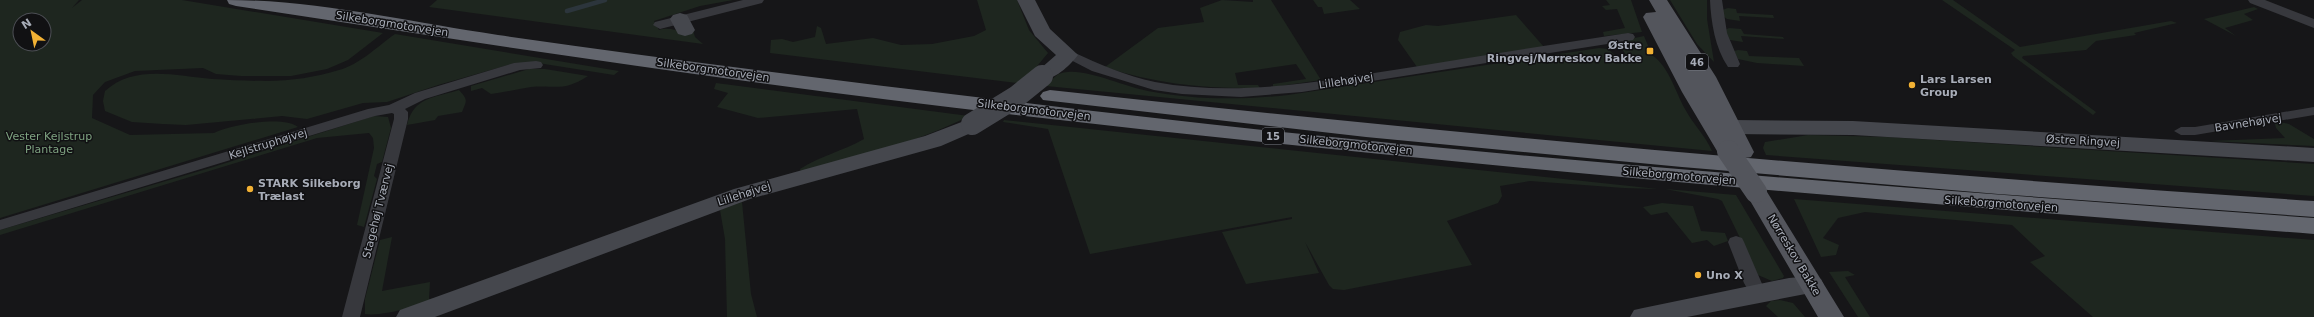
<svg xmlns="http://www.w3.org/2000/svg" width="2314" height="317" font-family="'DejaVu Sans',sans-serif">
  <rect width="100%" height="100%" fill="#161618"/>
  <path fill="#1e261f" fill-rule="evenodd" d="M0,0H79L72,8L82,0H182L383,33L348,60L327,69L291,76H241L216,74L203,68L135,71L105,82L93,95L92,118L130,135L214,133C229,125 284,115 298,127L0,218ZM20,20H44V44H20Z
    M437,0H733L700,6L654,21L659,30C672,26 678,34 693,30L695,37L703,44L429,7Z
    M977,0H1017L1029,30L1048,53L1033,71L1017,83L770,53L771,40L782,39L793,42L815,37L817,26L821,28L826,44L873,38L901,45L932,44L974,36L986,30Z
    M1222,0L1253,2V0H1271L1321,80L1273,87V84L1306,79L1296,64L1235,73L1238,85H1258L1260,88C1206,89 1156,84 1105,67L1158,28L1204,22L1200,8Z
    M1313,0H1350L1360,9L1324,14L1322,7H1318Z
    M1606,0H1631L1642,32L1604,36L1603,32L1625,28L1617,9L1606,10L1602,6L1610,5Z
    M1670,0H1707V19L1714,62L1697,44Z
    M1942,0H1953L2020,47L2171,21L2177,23L2134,33L2136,35L2096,41L2086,50L2023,56L2022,58L2096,112L2093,115L2013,56L2011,53L2015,50Z
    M2254,7L2258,9L2244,14L2253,20L2225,28L2236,36L2204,19Z
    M1728,8L1736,9L1737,13L1773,15L1774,18L1739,16L1740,21L1727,19L1723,16L1722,10Z
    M1516,15L1544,47L1417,67L1398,40L1400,32L1426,25L1438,26Z
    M1729,28L1741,29L1744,34L1783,37L1784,39L1741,36L1743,42L1730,40L1725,30Z
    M395,34L619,71L614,75L538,63H515L438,85L387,102L363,103L307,119L282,116L186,125L163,124L132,122L105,111L103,101L105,91C135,64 176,76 212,79C230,80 249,81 267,81C291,81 316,77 339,70C359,65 378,46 395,34Z
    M1644,36L1649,48L1646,49L1648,53C1668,62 1675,92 1685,109C1693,124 1705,135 1712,151L1046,86C1055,78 1055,73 1068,72C1090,70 1125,87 1148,91C1194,100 1241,100 1288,95L1599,48L1608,49L1616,56L1626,55L1620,46L1630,39Z
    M1738,50L1747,51L1749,56L1799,58L1804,66L1757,63L1738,59L1734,51Z
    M529,69H545L588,76C563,92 557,85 531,87C518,89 505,92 491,94L482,88L471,91V86Z
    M716,83L969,116C916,143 858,157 801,172L800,169C820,156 843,151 864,139L857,109L758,118L717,107L728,93L714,89Z
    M459,90C468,100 467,100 462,112L438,116L435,120L407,125C414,97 433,98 459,90Z
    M374,116L388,117L391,128L382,162L377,164L374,176L377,179L364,227L357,225L374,148L373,138L369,133L317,138L0,235V230L210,168Z
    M1004,120L1658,189L1624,188L1530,181L1500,186L1502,196L1498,203L1447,221L1472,265L1344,290L1333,289L1329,285L1305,242L1319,273L1246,284L1222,232L1292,219V217L1090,254L1048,129L1003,122Z
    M2280,122L2289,124L2314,139V146L2210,141L2285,138L2276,128L2275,124Z
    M1808,135L1888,137L2314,164V196L1766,155L1763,148L1765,142Z
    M1665,189L1736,195L1784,276L1783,278L1772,281L1758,275L1722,201L1718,199Z
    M1794,199L2314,240V317H2093L2030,262L2045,256L2012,225L1865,212L1838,218L1823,238L1839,245L1836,255L1821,257Z
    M742,202L751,294L757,317H727L725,239L720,210Z
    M1662,203L1693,206L1701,231L1725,233L1728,241L1714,246L1707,240L1692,243L1667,212L1651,215L1643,207Z
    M392,237L382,291L430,282L429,299L444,297C425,304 383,317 365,314V299L380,240Z
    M1848,271L1855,275L1845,277L1870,317H1858L1829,272Z
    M1780,300L1793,303L1805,317H1778L1766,306L1771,301Z"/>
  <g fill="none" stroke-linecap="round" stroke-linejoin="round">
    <path stroke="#2c353c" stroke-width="4.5" d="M567,11L605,0"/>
    <path fill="#37383d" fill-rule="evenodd" d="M743,0H764L762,3L660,29L653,25L655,22Z
      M1710,0H1722L1727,33L1740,64L1738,67H1728C1715,48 1711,22 1710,0Z
      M2248,0H2265L2314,19V28L2250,3Z
      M1628,33L1633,34L1635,37L1633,40L1302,92L1241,97L1182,94L1154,90L1092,71L1061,55L1068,51L1073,52C1099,64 1126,76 1155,82C1241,98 1328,80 1413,67C1485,55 1556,44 1628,33Z
      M536,61L541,62L543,65L541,68L520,70L425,99L405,109L408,112V119L360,317H342L394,119V114L392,113L375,116L0,230V220L368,109L389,105L415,93L514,63Z
      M2314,107V115L2195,135H2181L2174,131L2181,127H2195Z
      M1736,236L1742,238L1744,242L1766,293L1764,297L1758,299L1752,297L1744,283L1728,242L1730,238Z"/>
    <path fill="#45474d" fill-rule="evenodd" d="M1017,0H1035L1050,29L1078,55C1069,67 1050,84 1035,80L1032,76L1056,55L1035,36Z
      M680,13L687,15L695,30L692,34L685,36L678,34L670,19L673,15Z
      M972,118L980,119L983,124L980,129L941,146L750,199L435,317H396L400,310L734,189L925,136Z
      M1732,120L1853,121L2314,148V162L1853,135L1732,134L1724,132L1721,127L1724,122Z
      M1812,276L1821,279L1824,285L1821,291L1687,317H1630L1634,310L1643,308L1789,278Z"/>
    <path fill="#53555c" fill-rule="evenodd" d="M1649,0H1667L1716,77L1754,152L1751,157C1743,159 1728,158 1720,156L1717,151L1682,92L1643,17L1646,13L1656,12Z
      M1756,185L1764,187L1844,317H1818L1745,192L1748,187Z"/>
    <path fill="#63666e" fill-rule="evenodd" d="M227,0C318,0 408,22 498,35C665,59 833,80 1001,100C1437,154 1876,186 2314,218V234C1881,201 1448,165 1016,115C755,85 496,46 236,6L229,4Z
      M1050,90C1471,136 1892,173 2314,201V217L1998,194L1682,167L1366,137L1043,100L1040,96L1043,92Z"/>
    <path stroke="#45474d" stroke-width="22" d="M972,124L1016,97L1042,76"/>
    <path stroke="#53555c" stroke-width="22" d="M1728,151L1756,192"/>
  </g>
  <g fill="#f2b134" stroke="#111113" stroke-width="1.5">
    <rect x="1646" y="47" width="8" height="8" rx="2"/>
    <circle cx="1912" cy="85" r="4"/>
    <circle cx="250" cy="189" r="4"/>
    <circle cx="1698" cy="275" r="4"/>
  </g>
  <g text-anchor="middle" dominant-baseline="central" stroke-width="3" stroke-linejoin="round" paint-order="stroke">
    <g fill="#111113" stroke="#7b7e86" stroke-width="1">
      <rect x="1686" y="54" width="22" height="16" rx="3"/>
      <rect x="1262" y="128" width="22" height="16" rx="3"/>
    </g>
    <g font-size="10" font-weight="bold" fill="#a8adb8">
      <text x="1697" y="62">46</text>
      <text x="1273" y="136">15</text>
    </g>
    <g font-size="11" fill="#a8adb8" stroke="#111113">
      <text transform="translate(392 24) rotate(9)">Silkeborgmotorvejen</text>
      <text transform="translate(713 70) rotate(8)">Silkeborgmotorvejen</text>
      <text transform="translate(1346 81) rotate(-9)">Lillehøjvej</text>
      <text transform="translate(1034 110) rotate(7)">Silkeborgmotorvejen</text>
      <text transform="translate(2248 123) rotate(-9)">Bavnehøjvej</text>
      <text transform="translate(2083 141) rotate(3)">Østre Ringvej</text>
      <text transform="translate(268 144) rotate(-17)">Kejlstruphøjvej</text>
      <text transform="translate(1356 145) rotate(6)">Silkeborgmotorvejen</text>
      <text transform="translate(1679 176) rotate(5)">Silkeborgmotorvejen</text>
      <text transform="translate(744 194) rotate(-18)">Lillehøjvej</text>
      <text transform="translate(2001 204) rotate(4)">Silkeborgmotorvejen</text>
      <text transform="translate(378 211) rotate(-76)">Stagehøj Tværvej</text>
      <text transform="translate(1794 255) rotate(59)">Nørreskov Bakke</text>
    </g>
    <g font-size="11" font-weight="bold" fill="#a8adb8" stroke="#111113" text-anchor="start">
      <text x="1642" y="45" text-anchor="end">Østre<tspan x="1642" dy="13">Ringvej/Nørreskov Bakke</tspan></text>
      <text x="1920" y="79">Lars Larsen<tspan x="1920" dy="13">Group</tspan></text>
      <text x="258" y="183">STARK Silkeborg<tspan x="258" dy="13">Trælast</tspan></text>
      <text x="1706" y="275">Uno X</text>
    </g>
    <g font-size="11" fill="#7fa381" stroke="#111113">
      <text x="49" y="136">Vester Kejlstrup<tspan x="49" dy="13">Plantage</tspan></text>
    </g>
  </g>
  <g transform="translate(32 32) rotate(327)"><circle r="19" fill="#111113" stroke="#4d4f55"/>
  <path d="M0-3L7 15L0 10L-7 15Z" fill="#f2b134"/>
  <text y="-6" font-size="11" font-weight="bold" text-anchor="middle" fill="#a8adb8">N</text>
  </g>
</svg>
